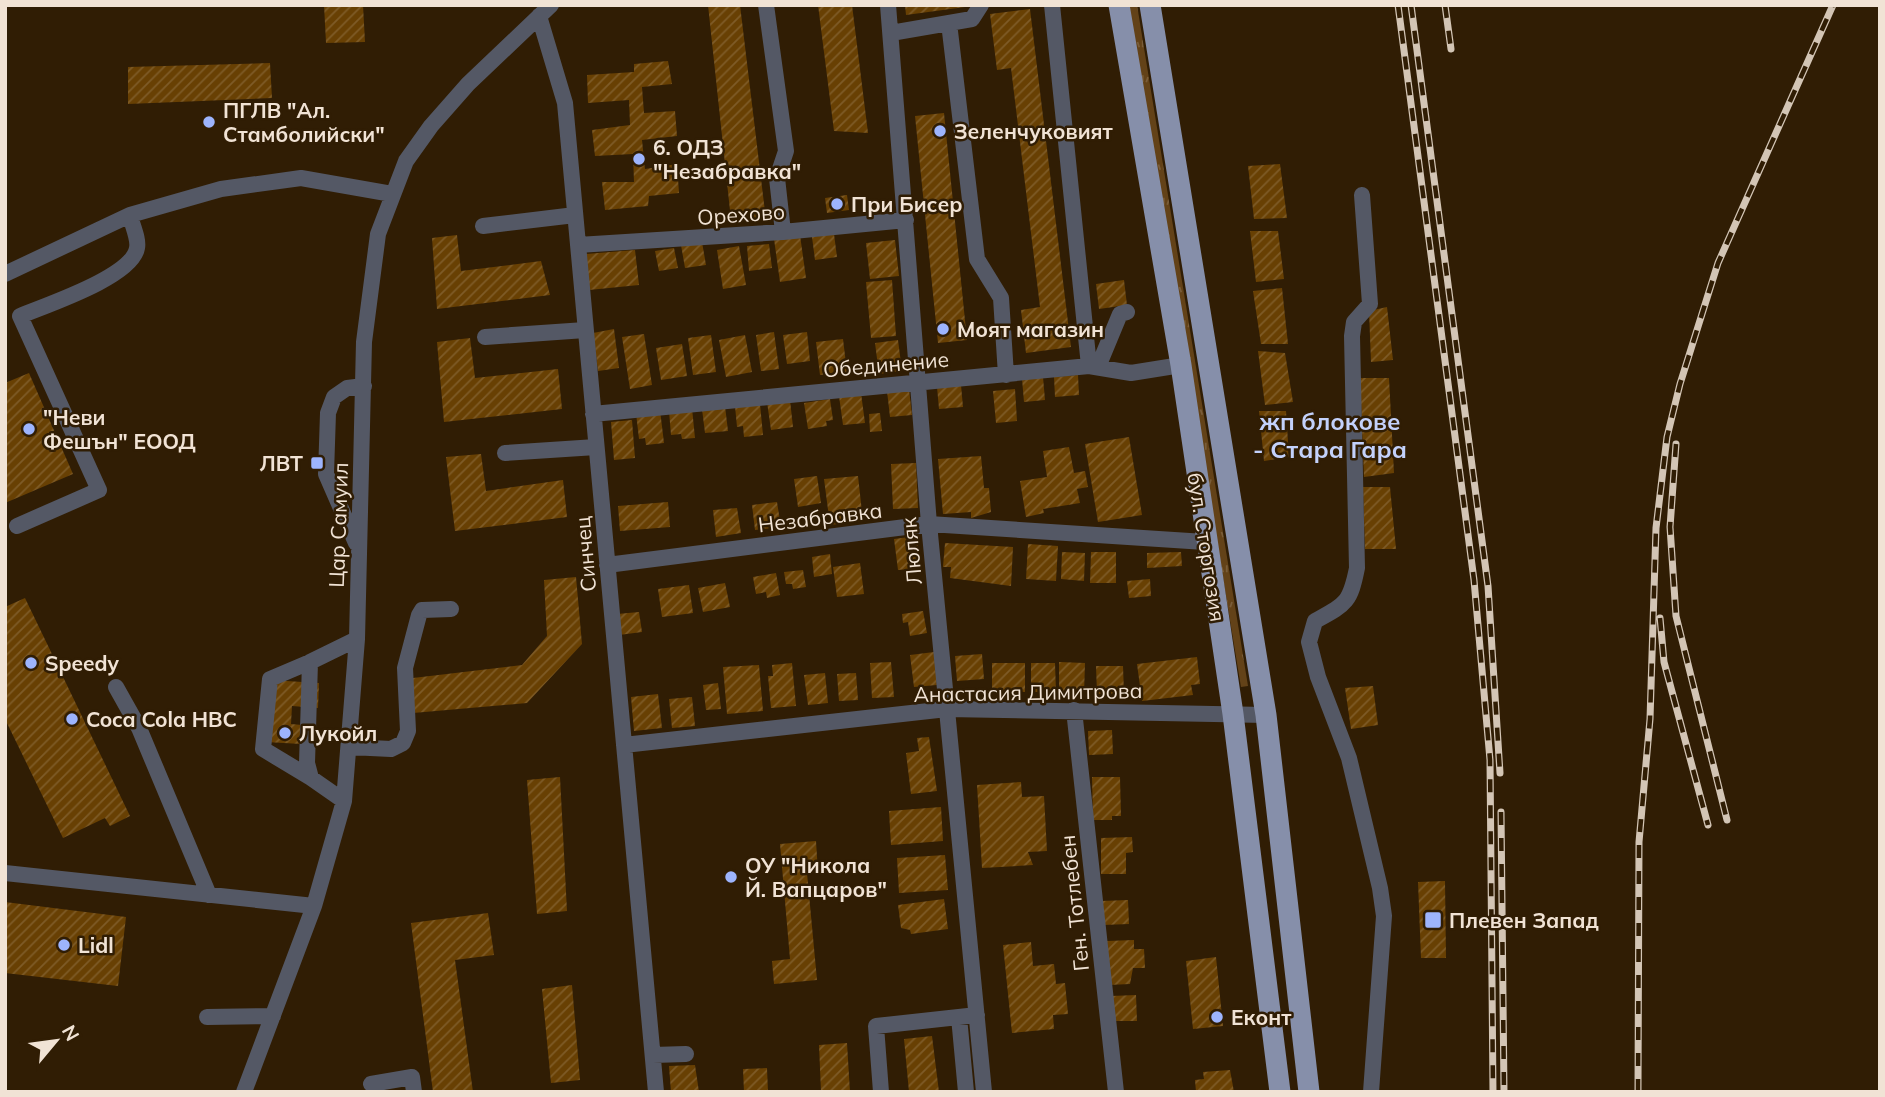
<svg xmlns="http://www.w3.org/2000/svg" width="1885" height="1097" font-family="Mulish,sans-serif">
  <defs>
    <pattern id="grass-tufts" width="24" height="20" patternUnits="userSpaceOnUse" patternTransform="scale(1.75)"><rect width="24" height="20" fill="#634218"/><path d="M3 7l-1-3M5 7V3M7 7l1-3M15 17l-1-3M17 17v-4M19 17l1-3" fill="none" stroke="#7a5d39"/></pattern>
    <pattern id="building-hatch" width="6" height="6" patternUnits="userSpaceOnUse" patternTransform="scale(1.75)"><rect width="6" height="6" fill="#684003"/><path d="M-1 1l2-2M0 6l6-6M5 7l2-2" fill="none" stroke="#7e5b27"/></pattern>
  </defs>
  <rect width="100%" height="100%" fill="#301d04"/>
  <path fill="url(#grass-tufts)" d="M1129,5H1137L1248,686L1241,687Z"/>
  <path fill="url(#building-hatch)" d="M324,5H363L365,42L326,43Z
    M708,5H740L766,220H731Z
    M818,5H852L868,133L834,131Z
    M905,5H965V7L906,15Z
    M1030,9L1071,347L1026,353L1021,310L1040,307L1011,68L997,70L990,14Z
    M668,61L672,84L642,87L644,113L675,111L677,136L642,140L645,169L677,164L679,193L649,196L648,206L605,210L602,182H634L633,154L595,156L592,130L630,125L629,100L588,103L587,75L634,72V64Z
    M270,63L272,98L128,104V67Z
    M944,113L967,340L938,343L915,116Z
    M1280,164L1287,218L1254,219L1248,166Z
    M847,195L849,210L827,213L825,198Z
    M1250,231H1278L1284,279L1256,282Z
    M834,234L837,257L815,260L812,237Z
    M457,235L461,271L541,261L550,295L437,309L432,238Z
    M800,235L806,278L780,282L774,239Z
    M895,240L899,276L870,279L866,243Z
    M702,242L706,265L685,268L681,245Z
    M769,244L772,268L749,271L747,246Z
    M739,246L746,285L723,289L717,250Z
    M674,248L678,268L659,271L655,251Z
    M635,250L639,285L589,290L586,254Z
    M892,280L896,336L871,338L866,282Z
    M1124,280L1127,305L1099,309L1096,284Z
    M1282,288L1288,344H1261L1253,291Z
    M1387,307L1393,360L1371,362L1369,311Z
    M614,329L619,368L598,371L593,333Z
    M774,332L779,369L761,371L756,335Z
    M807,332L810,361L787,364L783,335Z
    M644,334L652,385L630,389L622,337Z
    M711,335L716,372L693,375L688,338Z
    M745,335L752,372L726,377L719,340Z
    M470,338L475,378L558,369L562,409L444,422L437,342Z
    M843,339L847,372L820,375L816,342Z
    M898,340L902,371L879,374L875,343Z
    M682,344L687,376L661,380L656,348Z
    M1258,351L1285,353L1293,402L1265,405Z
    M29,373L73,474L5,503V383Z
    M1078,375L1079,395L1055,397L1054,377Z
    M1043,377L1045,400L1024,402L1022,379Z
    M1360,378H1389L1394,473L1364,477Z
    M961,385L963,407L939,409L937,387Z
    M909,389L912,415L890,417L887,391Z
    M1015,389L1017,421L996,423L993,391Z
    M861,393L865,423L843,425L839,396Z
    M830,399L833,420L826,421L827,426L808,429L804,403Z
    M790,400L793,427L771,430L767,402Z
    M760,404L763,435L744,437L743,426L737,427L735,406Z
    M725,406L728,431L705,433L702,409Z
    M692,408L695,438L682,439L681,434L671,435L669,411Z
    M660,410L664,443L646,445L645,438L639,439L636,413Z
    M1259,411H1286L1289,457L1264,461Z
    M880,413L882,431L870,432L869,414Z
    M632,420L635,458L614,460L611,422Z
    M1129,437L1142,515L1098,522L1085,444Z
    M1069,447L1074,473L1085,471L1088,487L1077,489L1080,503L1043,509L1044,513L1026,517L1020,481L1047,477L1043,451Z
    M481,454L486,491L563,480L567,517L455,531L446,457Z
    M981,456L984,488H989L991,512L971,518V512L943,514L938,459Z
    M916,463L918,508L893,509L891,464Z
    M817,476L821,503L798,507L794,479Z
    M858,476L863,521L830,525L824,479Z
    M1363,487H1390L1396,549H1365Z
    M668,502L670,527L620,531L618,506Z
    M777,502L781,527L755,530L752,505Z
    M737,508L741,533L716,537L713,510Z
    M917,536L920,568L898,570L894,539Z
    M945,543L1013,547L1011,586L950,578L951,567H943Z
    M1028,544L1058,546L1056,581L1026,579Z
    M1062,552L1085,553L1084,581L1061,579Z
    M1091,552H1116V583H1090Z
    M1181,552L1182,566L1147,568V553Z
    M830,554L832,574L814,577L812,557Z
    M860,563L864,594L837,597L833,567Z
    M803,570L806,587L793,589L792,584H786L784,572Z
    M776,573L780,595L767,598L766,592L756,594L753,577Z
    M576,577L582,644L527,703L413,713V678L522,665L547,636L544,580Z
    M1150,579L1151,596L1129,598L1127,581Z
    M725,583L730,607L703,612L698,588Z
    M689,585L693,613L662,617L658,589Z
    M25,598L130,816L110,826L105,818L63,838L5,719V607Z
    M923,611L927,633L910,636L908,622L903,623L902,614Z
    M639,612L642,632L619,635L617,614Z
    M934,652L937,685L914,687L910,655Z
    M982,654L984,679L957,681L955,656Z
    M1197,657L1200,684L1191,685L1193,695L1142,701L1137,664Z
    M891,662L894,697L872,698L870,663Z
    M1059,662L1085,663L1084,695L1059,694Z
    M792,663L796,706L771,708L768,676H773L772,665Z
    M992,663H1025V692L992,691Z
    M1031,663H1055L1056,692H1031Z
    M759,665L763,711L727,714L723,667Z
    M1096,666H1123L1124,693L1097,694Z
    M825,673L828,703L808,705L804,675Z
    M856,673L858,700L839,701L837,674Z
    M270,680L319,683L318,708L292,706L291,724L302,725L301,744L266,742Z
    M718,683L721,709L706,710L703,685Z
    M1373,686L1378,725L1351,729L1345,688Z
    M658,694L662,728L634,731L631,697Z
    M692,697L695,726L672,728L669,699Z
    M1112,730L1113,754L1089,755L1088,731Z
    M929,737L937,791L911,794L906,753L919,751L917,738Z
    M560,777L567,911L537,914L527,780Z
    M1092,777H1120L1121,816H1112V820H1093Z
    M1021,782L1022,797L1044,796L1047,851L1028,852L1033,865L982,868L977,785Z
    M941,807L943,841L891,845L889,811Z
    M1132,837L1133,852L1126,853V874H1101V838Z
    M816,841L818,872L807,873L817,980L774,984L772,961L790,959L780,844Z
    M945,855L948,890L899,893L897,858Z
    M1445,881L1446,958H1421L1418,882Z
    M944,899L948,929L911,934L910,930L901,928L898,905Z
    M1128,900L1129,924L1103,925L1101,901Z
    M5,902L126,917L118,986L5,973Z
    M488,913L494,955L455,960L473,1092H433L411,923Z
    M1134,940V949H1144L1145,968H1133L1130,984L1109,985L1107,941Z
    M1031,942L1033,966L1054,964L1056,984L1065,983L1068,1014L1053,1015L1054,1029L1012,1033L1003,945Z
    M1216,957L1223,1026L1193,1029L1186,961Z
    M572,985L580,1080L551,1083L542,989Z
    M1136,995L1137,1021H1112L1111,996Z
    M932,1036L939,1092H909L904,1039Z
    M847,1043L850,1092H821L819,1045Z
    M695,1065L699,1092H671L669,1066Z
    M767,1068L768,1092H744L743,1069Z
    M1230,1070L1234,1092H1196L1195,1080L1204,1079L1203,1072Z"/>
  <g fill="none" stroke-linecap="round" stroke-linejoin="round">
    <path stroke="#545865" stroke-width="16" d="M766,5L786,151L777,178L783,232
      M888,5L929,524L984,1092
      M1052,5L1089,366
      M539,16L565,103L656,1092
      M949,23L977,259L1001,298L1006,375
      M891,33L972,19L981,5
      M1362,195L1370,304L1354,322L1352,336L1357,568C1350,603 1346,604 1315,621L1309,642L1318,677L1349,758L1380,888L1384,916L1371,1092
      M483,226L575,215
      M578,245L783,232L906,220
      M5,274L130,215L221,189L301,178L392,194
      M485,337L585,330
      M1098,367L1120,314L1127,312
      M593,414L1089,366L1131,373L1181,365
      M505,453L596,447
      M17,526L99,490L20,316C46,305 132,277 137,248C139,239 132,225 130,215
      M356,543L326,474L328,413L334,397L347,388L364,386
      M607,565L929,524L1205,542
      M310,662L270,679L263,749L311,778
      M116,687L139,728L209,895
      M1074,710L1116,1092
      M624,745L947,709L1266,715
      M350,747L391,749L403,743L408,731L405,668L419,615L422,610L451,609
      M344,801L311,778L307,763L310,662L357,639
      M5,873L314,906
      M207,1017L273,1016
      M959,1017L966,1092
      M653,1055L686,1054
      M371,1084L412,1077L414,1092
      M244,1092L314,906L344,801L357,639L364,342L378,234L406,161L431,126L468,84L551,5
      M881,1092L876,1026L977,1015"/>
    <path stroke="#868faa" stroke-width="21" d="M1119,5L1181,365L1233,714L1280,1092
      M1150,5L1266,715L1309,1092"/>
    <g stroke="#d3c5b5" stroke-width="7">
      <path id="rail" d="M1398,5L1474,580L1490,760L1493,1092
        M1411,5L1488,586L1500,773
        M1445,5L1451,49
        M1676,444L1670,527L1676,616L1727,820
        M1660,618L1664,662L1708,825
        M1501,812L1504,1092
        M1638,1092L1639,842L1650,719L1656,528L1667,437L1680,384L1718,263L1833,5"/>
    </g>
    <use href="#rail" stroke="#301d04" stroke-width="4.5" stroke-dasharray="13" stroke-linecap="butt"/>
  </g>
  <g fill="#9db4fd" stroke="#301d04" stroke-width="2.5">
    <circle cx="209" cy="122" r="7"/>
    <circle cx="940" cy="131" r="7"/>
    <circle cx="639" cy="159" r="7"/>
    <circle cx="837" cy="204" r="7"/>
    <circle cx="943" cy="329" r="7"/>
    <circle cx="29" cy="429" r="7"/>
    <rect x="310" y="456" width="14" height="14" rx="3.5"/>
    <circle cx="31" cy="663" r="7"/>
    <circle cx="72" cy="719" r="7"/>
    <circle cx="285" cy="733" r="7"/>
    <circle cx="731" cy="877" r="7"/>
    <rect x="1424" y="911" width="18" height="18" rx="3.5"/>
    <circle cx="64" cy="945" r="7"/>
    <circle cx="1217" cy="1017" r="7"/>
  </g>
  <g text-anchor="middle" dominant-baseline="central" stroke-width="5" stroke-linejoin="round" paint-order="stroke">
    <g font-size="21" font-weight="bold" fill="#f1e3d5" stroke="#301d04" text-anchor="start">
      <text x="223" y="110">ПГЛВ "Ал.<tspan x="223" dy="24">Стамболийски"</tspan></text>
      <text x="954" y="131">Зеленчуковият</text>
      <text x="653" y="147">6. ОДЗ<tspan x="653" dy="24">"Незабравка"</tspan></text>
      <text x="851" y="204">При Бисер</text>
      <text x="957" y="329">Моят магазин</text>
      <text x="43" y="417">"Неви<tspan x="43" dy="24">Фешън" ЕООД</tspan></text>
      <text x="303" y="463" text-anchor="end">ЛВТ</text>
      <text x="45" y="663">Speedy</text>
      <text x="86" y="719">Coca Cola HBC</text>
      <text x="299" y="733">Лукойл</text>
      <text x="745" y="865">ОУ "Никола<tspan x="745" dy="24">Й. Вапцаров"</tspan></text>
      <text x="1449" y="920">Плевен Запад</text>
      <text x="78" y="945">Lidl</text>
      <text x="1231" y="1017">Еконт</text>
    </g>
    <g font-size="21" fill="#f1e3d5" stroke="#301d04">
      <text transform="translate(741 214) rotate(-4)">Орехово</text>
      <text transform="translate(886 364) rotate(-5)">Обединение</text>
      <text transform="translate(820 517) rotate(-7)">Незабравка</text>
      <text transform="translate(338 525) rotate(-88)">Цар Самуил</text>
      <text transform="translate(1207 547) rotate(81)">бул. Сторгозия</text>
      <text transform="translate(911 551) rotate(-95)">Люляк</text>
      <text transform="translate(585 554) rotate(-95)">Синчец</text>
      <text transform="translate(1028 692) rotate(-1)">Анастасия Димитрова</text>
      <text transform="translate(1074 903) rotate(-96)">Ген. Тотлебен</text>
    </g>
    <g font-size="24" font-weight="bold" fill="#c3d1fb" stroke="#301d04">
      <text x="1330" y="421">жп блокове<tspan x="1330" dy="28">- Стара Гара</tspan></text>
    </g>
  </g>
  <rect width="1885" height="1097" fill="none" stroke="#f1e3d5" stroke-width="14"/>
  <g transform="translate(56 1041) rotate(61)" stroke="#301d04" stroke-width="5" paint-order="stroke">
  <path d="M0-5L12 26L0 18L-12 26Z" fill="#f1e3d5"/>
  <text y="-10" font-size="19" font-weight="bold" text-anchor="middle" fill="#f1e3d5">N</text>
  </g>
</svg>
